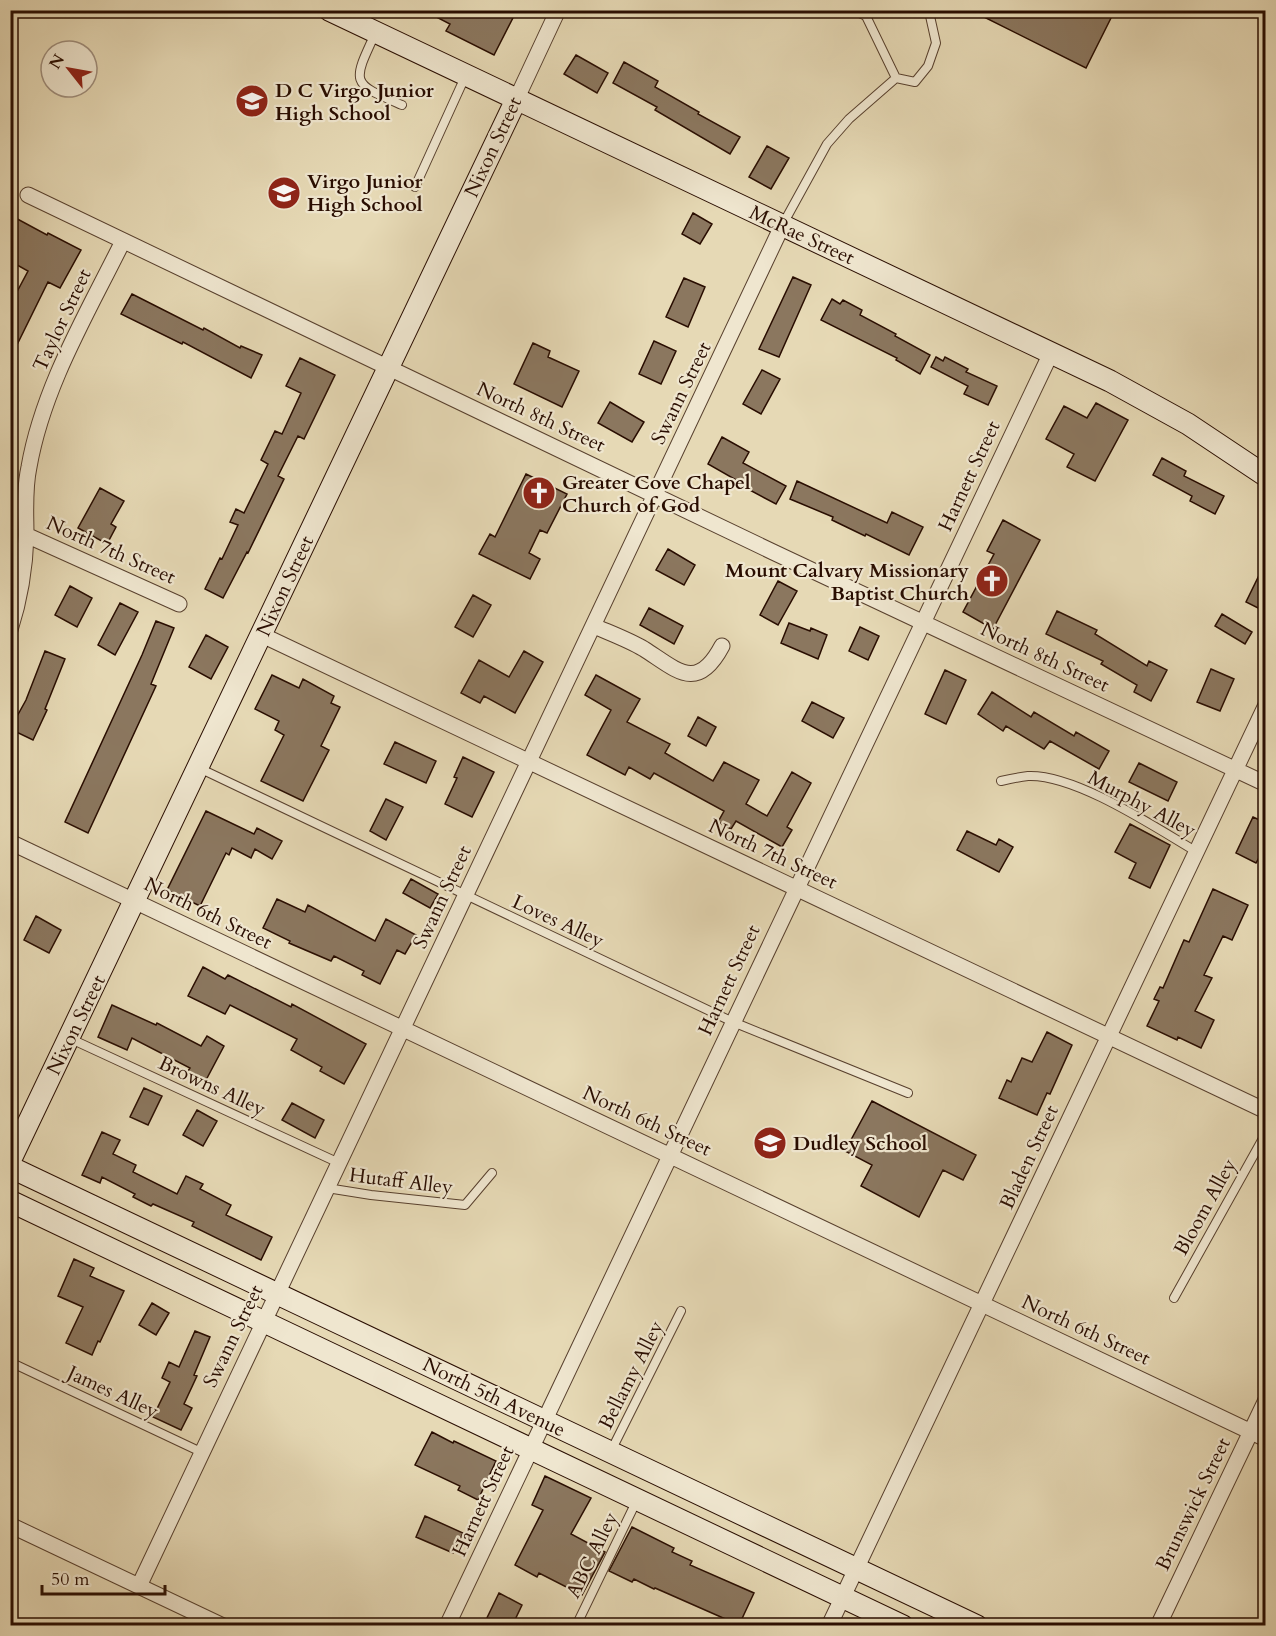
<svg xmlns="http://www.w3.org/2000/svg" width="1276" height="1636" font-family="Cardo,serif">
  <rect width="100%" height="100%" fill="#e6d9b5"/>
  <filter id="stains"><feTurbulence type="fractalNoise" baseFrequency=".00333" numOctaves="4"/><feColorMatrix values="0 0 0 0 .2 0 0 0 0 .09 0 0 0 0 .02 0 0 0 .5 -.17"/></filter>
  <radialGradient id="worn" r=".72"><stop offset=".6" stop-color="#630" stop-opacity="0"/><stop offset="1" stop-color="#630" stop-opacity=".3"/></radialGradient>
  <path fill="#8b775f" stroke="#290d01" stroke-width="1.5" d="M423,10H517L494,55L446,31L450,24Z
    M970,10H1115L1086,68Z
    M576,55L608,73L597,93L564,74Z
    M624,62L658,81L655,87L699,112L698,114L740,137L730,154L655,110L657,107L613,83Z
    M767,146L789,158L771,189L749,177Z
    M693,213L712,224L700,244L682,234Z
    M10,215L47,235L48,233L81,250L60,288L48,282L10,359V305L28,271L10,261Z
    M793,277L811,285L779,357L759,349Z
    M684,278L705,287L688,327L666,317Z
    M132,294L203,330L204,328L240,348L241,346L262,355L251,378L183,342L182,344L121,314Z
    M832,299L840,304L843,300L862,310L860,315L896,334L895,336L930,355L920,374L896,360L897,358L821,320Z
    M654,341L676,351L661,384L639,374Z
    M533,343L550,351L548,357L579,371L562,407L514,384Z
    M936,357L943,361L945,357L968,369L966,372L997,386L988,405L964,394L968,386L931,367Z
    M300,358L335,375L304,439L298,436L278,476L284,479L248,553L247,552L223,598L205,589L220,558L222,559L238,525L230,522L236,509L244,513L268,464L261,460L275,431L282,434L301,393L286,386Z
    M762,370L780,379L761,414L743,404Z
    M610,402L644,422L632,442L598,423Z
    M1096,403L1128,420L1095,481L1067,467L1074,454L1046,439L1064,406L1087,418Z
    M722,437L749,452L743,463L786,486L776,504L744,487L745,485L708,464Z
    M1162,458L1186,471L1184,476L1224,496L1215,514L1190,501L1192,496L1153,475Z
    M526,474L567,494L547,533L540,530L529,553L540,559L530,579L479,554L490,534L495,537Z
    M797,481L887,523L892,512L923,527L909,555L866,534L865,536L832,520L833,517L790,499Z
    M100,488L124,501L111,524L116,527L107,544L78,528Z
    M1003,520L1040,540L993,629L963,612L994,554L987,551Z
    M668,549L695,565L684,585L656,570Z
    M1266,561V602L1262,610L1246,602Z
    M778,581L797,591L778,625L760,615Z
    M70,586L92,598L77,627L55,615Z
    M473,595L491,605L473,637L455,627Z
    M120,603L138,612L115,655L98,645Z
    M649,608L683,626L674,644L640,625Z
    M1057,611L1097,630L1095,634L1147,666L1149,661L1167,670L1151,701L1134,692L1137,685L1101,664L1103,661L1046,634Z
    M1222,614L1252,632L1245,644L1215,626Z
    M156,621L174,628L151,684L156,686L88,833L65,822L142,655Z
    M789,623L810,631L811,628L827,635L818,659L781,643Z
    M860,627L879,636L868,660L849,651Z
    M206,635L228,647L211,679L189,667Z
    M45,651L65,659L45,709L47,710L33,740L10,729L26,700Z
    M524,651L543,662L515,713L484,696L480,703L461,693L479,660L509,677Z
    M1211,669L1234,679L1220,711L1197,702Z
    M945,670L966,680L946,724L925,714Z
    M272,675L299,688L303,679L334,696L331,703L340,707L321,746L329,750L303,801L261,781L284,735L275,730L279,721L255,709Z
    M596,675L640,699L627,722L670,744L665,753L713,781L724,762L759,780L746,804L767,816L792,772L811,783L787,827L792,830L782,847L736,821L731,829L718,822L724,811L654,773L650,779L629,767L625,775L587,755L611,710L585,695Z
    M992,692L1031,717L1034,712L1074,736L1076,732L1109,751L1099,769L1050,741L1044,749L1006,726L1003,731L978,714Z
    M812,702L844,718L833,738L802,721Z
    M698,717L716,727L706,746L688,736Z
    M395,742L436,761L426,783L384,764Z
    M463,757L494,772L472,817L445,804L457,778L454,777Z
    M1139,763L1177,782L1168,801L1129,782Z
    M386,799L403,807L386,840L370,831Z
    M206,811L254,834L257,828L282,841L272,859L255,849L251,858L232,848L229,855L226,853L200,906L167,890Z
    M1253,817L1266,823V845L1256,863L1236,853Z
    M1130,824L1170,845L1150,888L1129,878L1136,863L1115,852Z
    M967,831L996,845L999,839L1013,847L999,872L957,850Z
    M411,879L438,894L430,908L403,893Z
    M1213,889L1248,905L1232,940L1223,936L1204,975L1212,978L1195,1011L1214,1020L1201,1048L1178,1037L1177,1040L1147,1026L1159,1001L1154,999L1160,987L1163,988L1184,940L1189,942Z
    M277,899L305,912L308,905L375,941L386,919L416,935L405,954L397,950L380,984L362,975L364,971L334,956L331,961L289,943L290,941L263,928Z
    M36,916L61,930L49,953L24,940Z
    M203,967L225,979L228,975L291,1007L292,1004L366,1044L344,1084L320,1071L322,1067L291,1050L297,1039L230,1005L225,1014L188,996Z
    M112,1005L156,1025L157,1023L201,1046L207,1036L224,1046L206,1080L188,1071L190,1068L132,1038L127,1050L98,1037Z
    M1047,1032L1072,1045L1050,1094L1047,1093L1037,1115L999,1098L1007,1080L1011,1082L1022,1058L1032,1062Z
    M144,1088L162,1096L148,1125L130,1117Z
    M872,1101L976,1155L963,1180L943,1170L919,1217L861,1186L872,1165L845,1151Z
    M292,1103L324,1120L315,1138L282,1120Z
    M197,1110L217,1121L203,1146L183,1135Z
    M102,1132L120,1140L113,1154L136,1165L133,1172L177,1194L186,1176L203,1184L200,1189L231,1205L226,1215L272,1237L261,1260L192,1226L194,1222L153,1204L151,1206L133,1197L135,1194L102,1177L100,1183L82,1175Z
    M74,1259L94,1268L90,1276L124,1291L100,1342L98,1341L92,1355L66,1343L83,1307L58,1296Z
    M152,1303L169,1313L156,1335L139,1325Z
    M195,1331L210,1337L194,1375L197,1376L184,1404L192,1408L181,1430L153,1417L170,1382L162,1378L169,1362L179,1367Z
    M432,1432L453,1443L454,1441L496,1461L478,1500L458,1490L460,1486L415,1465Z
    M545,1476L591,1498L571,1534L605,1552L582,1595L539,1573L537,1577L515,1565L543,1510L532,1505Z
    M425,1516L463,1533L453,1553L416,1537Z
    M632,1527L674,1548L672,1552L692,1561L690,1565L754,1593L739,1625L655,1588L654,1589L634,1579L632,1582L609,1571Z
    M499,1593L522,1605L512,1626H483Z"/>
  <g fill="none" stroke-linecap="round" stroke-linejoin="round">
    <g stroke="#58402e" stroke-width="10">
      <path id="lane" d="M853,10L866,16L896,78
        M375,34C351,85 352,83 402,105
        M896,78L915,82L928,66L936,43L930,16L926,10
        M415,187L465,77
        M783,224L827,144L849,119L896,78
        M199,768L733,1022L908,1093
        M1001,781C1010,779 1019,777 1028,776C1076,774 1156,828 1197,852
        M71,1039L339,1163
        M327,1188L371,1195L465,1205L492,1173
        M1174,1298L1266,1133
        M10,1362L201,1452
        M611,1451L681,1311
        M576,1626L637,1500"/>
    </g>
    <g stroke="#58402e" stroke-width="17">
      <path id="street" d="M516,100L558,10
        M28,195L773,552L1266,784
        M26,535L179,604
        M594,626C610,633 629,640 644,649C677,670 697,693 722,646
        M10,630C20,599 25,568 26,536C26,513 24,490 29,467C43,387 87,314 123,241
        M262,635L1266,1111
        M10,842L1266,1439
        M10,1525L223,1626
        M139,1586L782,226
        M447,1626L1051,353
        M829,1626L1266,705
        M1158,1626L1266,1400"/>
    </g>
    <g stroke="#290d01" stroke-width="23">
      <path id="secondary" d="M329,10L1110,381L1188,424L1266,476
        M10,1161L516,100
        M10,1167L977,1626
        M10,1201L903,1626"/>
    </g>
    <use href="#lane" stroke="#efe6cf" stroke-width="8"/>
    <use href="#street" stroke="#efe6cf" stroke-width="15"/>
    <use href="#secondary" stroke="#efe6cf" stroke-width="21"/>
  </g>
  <defs>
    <g id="school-disc" transform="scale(1.725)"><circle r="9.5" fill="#8f2418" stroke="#efe6cf"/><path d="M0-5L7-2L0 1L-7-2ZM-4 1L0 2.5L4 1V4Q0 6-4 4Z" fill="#fff"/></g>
    <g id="church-disc" transform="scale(1.725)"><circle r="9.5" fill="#8f2418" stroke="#efe6cf"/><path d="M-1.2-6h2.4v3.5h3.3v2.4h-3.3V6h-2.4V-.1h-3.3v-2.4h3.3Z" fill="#fff"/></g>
  </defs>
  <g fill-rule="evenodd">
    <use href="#school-disc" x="252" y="101"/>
    <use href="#school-disc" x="284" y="193"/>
    <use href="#church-disc" x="539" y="493"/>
    <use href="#church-disc" x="992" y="581"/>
    <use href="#school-disc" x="770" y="1143"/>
  </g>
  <g text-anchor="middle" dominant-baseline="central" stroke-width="4.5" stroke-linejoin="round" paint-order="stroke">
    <g font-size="20" font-weight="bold" fill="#290d01" stroke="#efe6cf" text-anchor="start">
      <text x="275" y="90">D C Virgo Junior<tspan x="275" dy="23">High School</tspan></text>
      <text x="307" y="181">Virgo Junior<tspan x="307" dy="23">High School</tspan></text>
      <text x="562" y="482">Greater Cove Chapel<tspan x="562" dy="23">Church of God</tspan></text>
      <text x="969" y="570" text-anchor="end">Mount Calvary Missionary<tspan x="969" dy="23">Baptist Church</tspan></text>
      <text x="793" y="1143">Dudley School</text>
    </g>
    <g font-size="20" fill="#290d01" stroke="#efe6cf">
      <text transform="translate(493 147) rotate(-65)">Nixon Street</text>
      <text transform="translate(802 235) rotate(25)">McRae Street</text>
      <text transform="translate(62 320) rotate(-65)">Taylor Street</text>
      <text transform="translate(681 393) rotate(-64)">Swann Street</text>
      <text transform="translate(541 417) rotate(25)">North 8th Street</text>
      <text transform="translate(969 476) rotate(-65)">Harnett Street</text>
      <text transform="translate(111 550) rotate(24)">North 7th Street</text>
      <text transform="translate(285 586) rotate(-65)">Nixon Street</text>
      <text transform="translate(1045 657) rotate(25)">North 8th Street</text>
      <text transform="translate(1142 804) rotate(28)">Murphy Alley</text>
      <text transform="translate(773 854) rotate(25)">North 7th Street</text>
      <text transform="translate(442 897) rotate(-65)">Swann Street</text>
      <text transform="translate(208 913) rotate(26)">North 6th Street</text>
      <text transform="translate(558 921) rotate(25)">Loves Alley</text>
      <text transform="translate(729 980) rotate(-65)">Harnett Street</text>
      <text transform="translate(76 1025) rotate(-64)">Nixon Street</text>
      <text transform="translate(212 1086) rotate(25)">Browns Alley</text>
      <text transform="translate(647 1121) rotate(25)">North 6th Street</text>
      <text transform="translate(1029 1157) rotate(-65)">Bladen Street</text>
      <text transform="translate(401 1181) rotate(7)">Hutaff Alley</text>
      <text transform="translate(1205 1207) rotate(-61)">Bloom Alley</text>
      <text transform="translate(1086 1330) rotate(25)">North 6th Street</text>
      <text transform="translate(233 1336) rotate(-64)">Swann Street</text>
      <text transform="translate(631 1375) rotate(-63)">Bellamy Alley</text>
      <text transform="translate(113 1392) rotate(25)">James Alley</text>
      <text transform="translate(494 1397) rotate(26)">North 5th Avenue</text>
      <text transform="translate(483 1501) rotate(-65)">Harnett Street</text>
      <text transform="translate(1193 1504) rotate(-64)">Brunswick Street</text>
      <text transform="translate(592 1555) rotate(-64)">ABC Alley</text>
    </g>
  </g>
  <rect width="1276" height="1636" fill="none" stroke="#e6d9b5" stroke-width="36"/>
  <rect x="12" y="12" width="1252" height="1612" fill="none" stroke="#290d01" stroke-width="3"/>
  <rect x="18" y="18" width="1240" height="1600" fill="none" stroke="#290d01" stroke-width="1.5"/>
  <g transform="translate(69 69) rotate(301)"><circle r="28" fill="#efe6cf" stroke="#a08f7d" stroke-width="1.5"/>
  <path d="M0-4.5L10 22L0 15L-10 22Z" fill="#8f2418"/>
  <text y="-9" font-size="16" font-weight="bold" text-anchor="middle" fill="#290d01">N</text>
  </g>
  <path d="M42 1585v9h123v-9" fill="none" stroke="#290d01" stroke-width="3"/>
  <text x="51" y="1585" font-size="18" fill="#290d01" stroke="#efe6cf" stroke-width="4.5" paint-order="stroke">50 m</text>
  <rect width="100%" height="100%" filter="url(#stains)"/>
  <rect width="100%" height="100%" fill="url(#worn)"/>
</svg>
